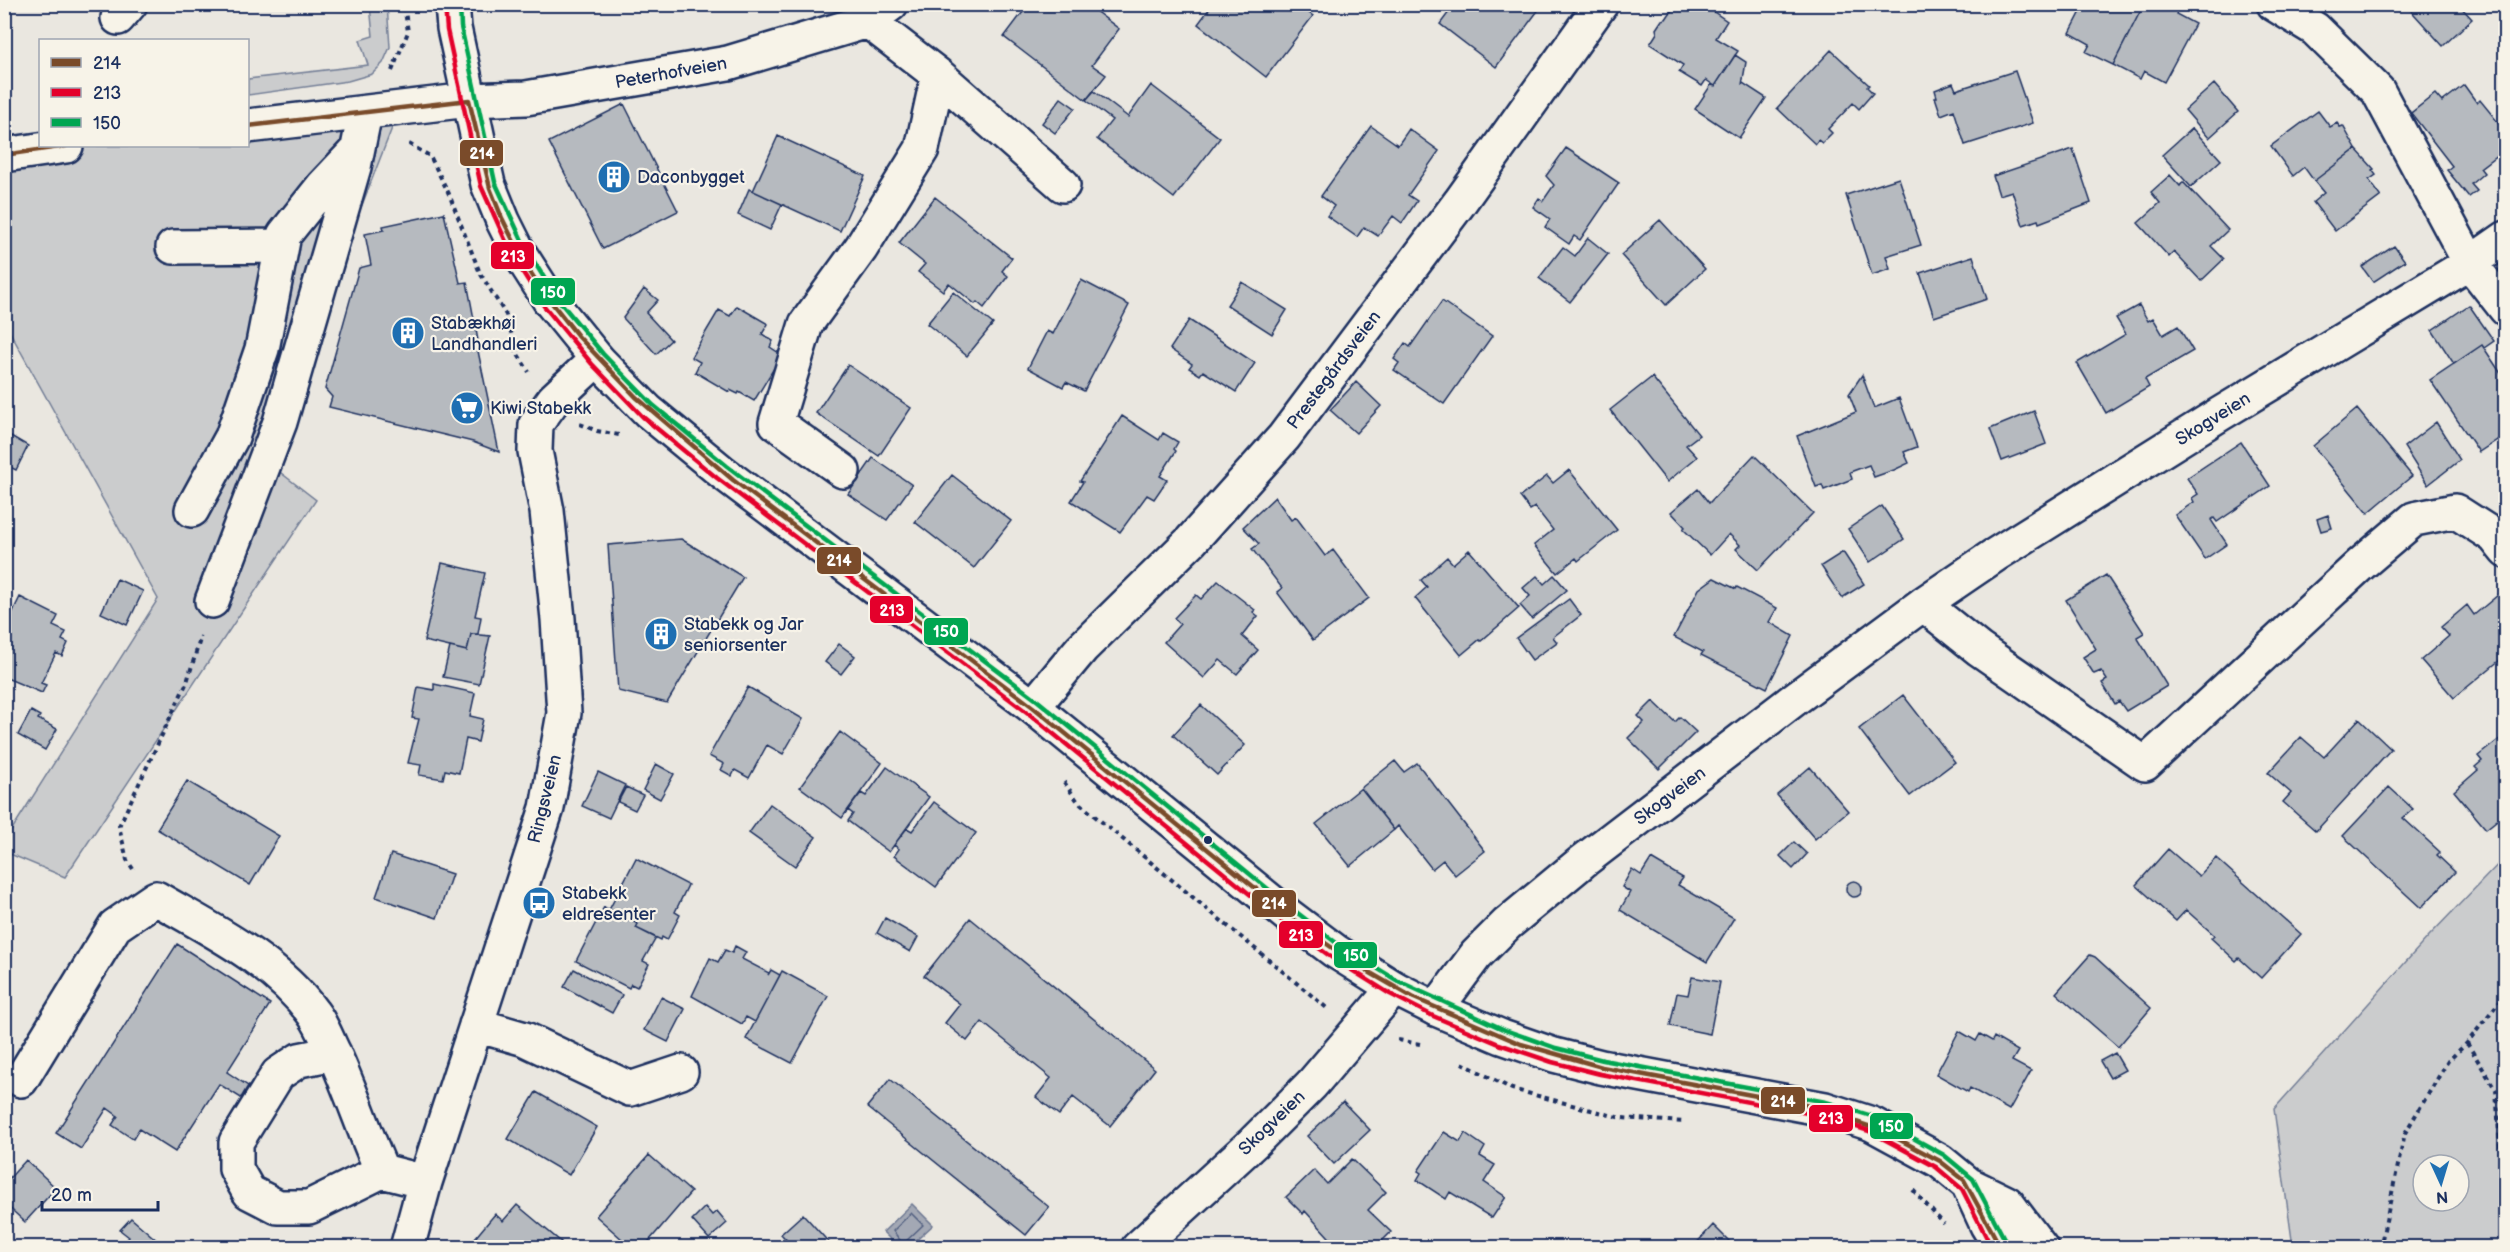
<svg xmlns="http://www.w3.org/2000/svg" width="2510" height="1252" font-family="'Balsamiq Sans',sans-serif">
  <rect width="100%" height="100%" fill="#eae7e0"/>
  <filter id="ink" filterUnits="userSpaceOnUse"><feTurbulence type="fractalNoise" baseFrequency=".0167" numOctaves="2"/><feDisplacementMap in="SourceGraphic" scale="12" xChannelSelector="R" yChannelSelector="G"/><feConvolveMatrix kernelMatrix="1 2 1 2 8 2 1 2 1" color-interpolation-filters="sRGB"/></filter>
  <g filter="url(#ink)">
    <path fill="#cbcccd" stroke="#737e96" stroke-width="1.5" fill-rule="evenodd" d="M370,5H387L390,47L383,63L372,74L348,81L248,95V79L368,65L360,40L373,36Z
      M399,110L263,459L316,500L65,877L5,852L4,842L158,599L5,323V155L66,146H248V126Z
      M2505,857V1247H2293L2274,1109L2429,936ZM2423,1165H2459V1201H2423Z"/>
    <path fill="#a3a8b4" stroke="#6d7892" stroke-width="1.5" d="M912,1204L933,1225L909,1247H898L883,1232Z"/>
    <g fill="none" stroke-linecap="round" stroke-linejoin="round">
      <path stroke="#515f80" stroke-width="1.5" d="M911,1213L923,1225L903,1244L893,1231Z"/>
    </g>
    <path fill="#b6babf" stroke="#1b2f5e" stroke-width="1.5" d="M1029,4H1086L1119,29L1092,65L1106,75L1086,100L1004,37Z
      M1213,4H1297L1313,16L1266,77L1198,24Z
      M1455,4H1543L1496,67L1440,24Z
      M1676,4H1702L1727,21L1716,38L1738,51L1715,86L1706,80L1702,86L1679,72L1683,65L1650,44L1657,33L1656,29L1662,20L1666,19Z
      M2085,4H2144L2113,65L2086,52L2090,44L2070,33Z
      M2144,4H2181L2176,14L2195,24L2164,82L2144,71L2140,79L2113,65Z
      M2405,4H2458L2472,19L2443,46Z
      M1831,50L1869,85L1867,87L1873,93L1859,109L1853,103L1828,129L1832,133L1822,143L1818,140L1815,144L1777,108Z
      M1735,55L1746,62L1742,85L1743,83L1766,98L1739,138L1695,109L1711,85L1715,86Z
      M2015,71L2033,123L1965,145L1954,110L1941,115L1935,97H1937L1935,90L1953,83L1956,90Z
      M2214,84L2238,112L2209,138L2185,110Z
      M1151,85L1220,138L1174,198L1097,139L1112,120L1086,100L1094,91L1128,117Z
      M2464,85L2477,103L2480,100L2506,132V148L2480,168L2484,173L2471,184L2477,191L2469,197L2447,170L2452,166L2411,113L2435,94L2442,102Z
      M1061,98L1075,108L1055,133L1042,123Z
      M624,104L678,211L603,249L549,142Z
      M2318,111L2330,127L2337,123L2340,127L2343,126L2356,149L2314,181L2304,167L2293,176L2271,146Z
      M1371,126L1398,145L1409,129L1439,151L1408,195L1417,201L1402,223L1393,216L1378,236L1364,227L1357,237L1327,216L1334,206L1321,196Z
      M2192,128L2221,160L2191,187L2162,155Z
      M778,136L865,176L840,231L753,191Z
      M1566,148L1619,183L1580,240L1574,236L1569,244L1545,227L1550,219L1533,207L1539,198L1543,201L1554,185L1546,176Z
      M2073,149L2091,203L2039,223L2038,220L2023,225L2012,191L1999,195L1993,176Z
      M2356,149L2374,169L2372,170L2376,175L2369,180L2381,196L2335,231L2313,202L2324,193L2314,181Z
      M2170,175L2180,186L2183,182L2228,230L2211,246L2224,259L2201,281L2174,252L2169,257L2138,223L2160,203L2151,192Z
      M1899,178L1921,245L1886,256L1890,269L1872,275L1846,195Z
      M749,189L782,204L770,230L738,215Z
      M935,197L1012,258L1002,271L1008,276L984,308L977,302L975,304L949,283L943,291L918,272L925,264L899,243Z
      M444,213L460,283L467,282L480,351H478L499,452L473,442L329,407L332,397L325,389L359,268L371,265L365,234L384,230L383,226Z
      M1660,220L1705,269L1666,305L1621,255Z
      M1588,238L1608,254L1570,302L1539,278L1563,247L1575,256Z
      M2394,246L2405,261L2373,282L2362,267Z
      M1973,256L1987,299L1934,317L1920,273Z
      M1081,280L1129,305L1084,391L1066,382L1063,387L1028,368L1047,331L1053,334Z
      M1242,282L1287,310L1272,334L1227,305Z
      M644,289L658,300L646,313L671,340L656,354L623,318Z
      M953,292L993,324L967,356L927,324Z
      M1442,301L1492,336L1444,404L1394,370L1399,363L1394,359L1405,343L1410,347Z
      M2139,305L2148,321L2153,318L2163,335L2178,326L2193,351L2145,379L2149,387L2106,413L2077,363L2126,334L2116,318Z
      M2469,305L2494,341L2484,348L2482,345L2454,364L2432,330Z
      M737,306L768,324L762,334L773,341L770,347L782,355L754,401L739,392L738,394L730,390L729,392L695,372L700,362L691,357L719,310L730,316Z
      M1189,320L1255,363L1236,392L1203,371L1200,375L1189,368L1192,364L1170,349Z
      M2482,345L2506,381V434L2479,452L2430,380Z
      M848,365L911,408L879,456L816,413Z
      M1862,375L1874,408L1899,398L1917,447L1904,452L1909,463L1894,470L1874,477L1869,465L1850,472L1852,479L1824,490L1822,485L1816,487L1797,436L1856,412L1849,394Z
      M1652,377L1699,435L1686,445L1697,457L1667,482L1610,410Z
      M1356,382L1381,406L1356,433L1330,410Z
      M2357,409L2412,476L2368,513L2313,446Z
      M2034,411L2046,444L2002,461L1990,429Z
      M1122,416L1159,440L1163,433L1178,442L1174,449L1176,451L1160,476L1167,480L1154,499L1147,495L1120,532L1071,501L1083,482L1080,481Z
      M2436,422L2460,460L2428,485L2404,447Z
      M4,432L28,446L16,470L4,464Z
      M2241,442L2270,486L2217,522L2214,518L2211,520L2227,544L2205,559L2175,515L2194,502L2192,498L2198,494L2187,478Z
      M1754,455L1813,513L1758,570L1736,549L1740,545L1729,534L1710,555L1683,529L1685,527L1671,512L1698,489L1709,503Z
      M873,458L912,485L887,520L848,494Z
      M1569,470L1617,530L1578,561L1576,558L1557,573L1534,545L1553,530L1535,507L1530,510L1520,497L1547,476L1553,483Z
      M952,475L1011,521L974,568L915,522Z
      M1275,497L1291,520L1296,517L1325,556L1333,550L1369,598L1313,640L1277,592L1282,588L1252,549L1259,544L1243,527Z
      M1882,506L1904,539L1870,562L1848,529Z
      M2328,515L2332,528L2321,531L2317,519Z
      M681,539L743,577L667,703L618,691L608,545Z
      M1469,550L1519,608L1481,641L1479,640L1461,655L1415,598L1427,587L1421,580L1447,557L1453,564Z
      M1843,552L1864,584L1842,598L1821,566Z
      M442,563L485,573L475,616L481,617L478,634H471L467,651L424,641Z
      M1554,575L1567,590L1532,619L1520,605L1530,596L1523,588L1537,576L1544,584Z
      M2106,575L2144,633L2137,637L2167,686L2126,711L2119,701L2115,704L2102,683L2107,680L2101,671L2094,674L2083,657L2096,649L2066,600Z
      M1714,578L1736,589L1737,587L1777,608L1769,622L1793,636L1767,688L1701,655L1703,652L1674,637L1699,589Z
      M117,579L143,591L127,625L101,613Z
      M1218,581L1255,610L1253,612L1258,616L1242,636L1258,650L1237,674L1220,660L1204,678L1164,642L1180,624L1174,618L1196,595L1201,599Z
      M2498,595L2506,604V655L2454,698L2421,660L2449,636L2441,627L2467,605L2474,615Z
      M20,597L58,616L53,626L66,632L62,640L68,643L62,656L56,653L41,683L46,685L42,693L4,677V630Z
      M1569,599L1581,615L1553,637L1557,642L1532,660L1516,638Z
      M471,634L490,636L479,684L443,677L450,647L467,651Z
      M839,644L855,656L841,674L825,662Z
      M434,684L475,693L470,716L483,719L478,742L466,739L459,773L445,770L443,779L419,775L421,765L408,763L419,719L412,718L418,687L434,690Z
      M748,687L803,719L783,754L767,745L749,778L735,770L732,776L721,770L724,764L709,756Z
      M1903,695L1955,762L1910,796L1859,729Z
      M1653,701L1675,722L1680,717L1696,732L1659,769L1628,738L1644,722L1638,716Z
      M1201,705L1245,745L1217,775L1173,735Z
      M31,711L40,716L38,719L57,729L45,750L18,735Z
      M2359,719L2391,749L2316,831L2283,802L2291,793L2268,773L2301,737L2324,757Z
      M840,732L882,763L842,818L800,787Z
      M2506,734V813L2486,829L2454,791L2478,770L2475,767L2482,761L2478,756Z
      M1395,761L1404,772L1417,763L1485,851L1455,875L1443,860L1432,869L1398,826L1394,830L1361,788Z
      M656,764L674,774L660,799L643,790Z
      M887,767L929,797L889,852L848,821L853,814L848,810L861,793L866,796Z
      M1810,767L1848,811L1815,839L1777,795Z
      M598,772L625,785L609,818L582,806Z
      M187,781L279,836L250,885L157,829Z
      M626,787L643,795L635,810L618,802Z
      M2389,787L2413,809L2403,818L2440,852L2437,855L2455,872L2421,908L2343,836Z
      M1361,788L1394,830L1350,866L1316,824Z
      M934,802L976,833L936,887L894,856L899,849L894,845L907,828L912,831Z
      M770,804L816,837L795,866L749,833Z
      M1794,842L1807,854L1793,869L1780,856Z
      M2168,849L2199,876L2216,858L2301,934L2261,978L2239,958L2236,961L2211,938L2214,935L2186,910L2176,921L2136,885Z
      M391,854L452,874L437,918L376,897Z
      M636,858L688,885L675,912L680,915L667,940L662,937L661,940L636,928L638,924L609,910Z
      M1651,859L1683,878L1678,885L1734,918L1707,962L1620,910L1630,892L1622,887L1632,869L1641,875Z
      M1846 889a8 8 0 1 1 16 0a8 8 0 1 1-16 0Z
      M604,907L638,924L636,928L656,938L643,961L649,964L637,987L631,984L629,988L576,961Z
      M885,918L918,937L910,952L877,933Z
      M970,918L1155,1069L1110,1126L1073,1097L1059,1115L1036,1097L1051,1078L982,1022L967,1041L945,1023L960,1004L924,976Z
      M177,944L270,1004L227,1072L248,1086L241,1098L219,1084L175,1152L139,1129L133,1139L112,1125L118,1116L107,1108L81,1149L56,1133Z
      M735,946L746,952L742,959L769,973L768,975L771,970L780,975L755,1022L746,1017L742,1024L692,996L710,958L718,962L725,950L732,953Z
      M2090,955L2095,957L2151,1008L2118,1047L2056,993Z
      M574,969L622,995L612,1013L564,987Z
      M782,971L828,996L792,1063L746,1039Z
      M1692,977L1720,982L1710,1034L1670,1026L1677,993L1688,995Z
      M661,997L685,1009L668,1042L644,1030Z
      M1959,1031L1976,1041L1980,1034L1992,1041L1994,1037L2018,1051L2012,1061L2031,1071L2009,1110L1970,1088L1968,1092L1936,1074Z
      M2115,1053L2125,1070L2110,1078L2100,1061Z
      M890,1079L1049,1207L1026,1235L867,1107Z
      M536,1092L597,1127L569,1175L508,1139Z
      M1343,1102L1370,1130L1334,1164L1307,1136Z
      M1444,1132L1460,1142L1465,1133L1485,1147L1480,1156L1495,1165L1484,1182L1506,1197L1492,1218L1450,1192L1446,1199L1417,1180L1421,1173L1418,1171Z
      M649,1155L691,1192L643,1248H632L596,1216Z
      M1352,1159L1386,1192L1368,1210L1391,1232L1375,1248H1339L1305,1211L1303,1214L1286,1197L1314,1170L1327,1184Z
      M26,1160L56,1188L25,1222L4,1203V1184Z
      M517,1205L561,1242L557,1248H474L470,1244L495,1214L503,1221Z
      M705,1207L712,1215L717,1211L727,1223L709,1239L692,1220Z
      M803,1214L834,1248H794L781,1234Z
      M131,1218L166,1248H120L129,1237L120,1230Z
      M1713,1225L1736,1248H1692Z"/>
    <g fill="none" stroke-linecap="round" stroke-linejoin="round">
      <g stroke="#1b2f5e" stroke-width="38">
        <path id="minor" d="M2274,4L2315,29L2378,91L2470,263L2506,309
          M118,18L130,4
          M868,21L938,75L1063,185
          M469,100L526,98L728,63L868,21L891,4
          M173,247L282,246
          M843,471L776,423L806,324L861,248L922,149L938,75
          M192,510L232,437L262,349L284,235L323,186L356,151
          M212,601L280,422L354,167L365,113
          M1923,604L1979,649L2145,764L2360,565L2414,519L2455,511L2494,536L2506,551
          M1033,707L1082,648L1191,541L1284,437L1460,202L1601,4
          M1436,1009L1476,955L1507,924L1582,862L1796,698L1923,604L1995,555L2220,414L2470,263L2506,238
          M476,1025L525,1039L630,1089L681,1072
          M334,1053L299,1060L278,1074L236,1142V1169L249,1192L278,1207H309L382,1171
          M21,1080L115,926L156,898C211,930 274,960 313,1013C320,1022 325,1034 330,1045C350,1086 363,1130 382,1171L425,1182
          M407,1248L425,1182L547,808L564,713L558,619L547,511L535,451L536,424L554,399L597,359
          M1138,1248L1253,1143L1312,1084L1394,988"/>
      </g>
      <g stroke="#1b2f5e" stroke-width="38">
        <path id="major" d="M452,4L454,28L481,153L488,184L503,221L518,251L550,301L597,359L648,411L722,472L1033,707L1290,917L1335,951L1394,988L1436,1009L1502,1037L1554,1055L1601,1067L1825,1109L1872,1124L1940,1161L1968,1184L2007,1203L2041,1248
          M248,126L469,100
          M4,155L66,146
          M1968,1184L1987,1225L2001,1248"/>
      </g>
      <path stroke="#1b2f5e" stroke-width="4" stroke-dasharray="4.5 4.5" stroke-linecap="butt" d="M392,71L408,32L404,4
        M409,144L430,156L449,194L480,273L506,315L517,353L529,372
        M580,424L597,431L619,435
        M1064,782L1079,803L1328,1009
        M133,869L127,860L119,826L187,682L201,636
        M1398,1040L1420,1044
        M2467,1043L2496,1090L2503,1187L2506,1197
        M1462,1063L1512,1089L1621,1118L1684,1122
        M1913,1190L1944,1224
        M2380,1248L2405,1133L2448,1061L2467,1043L2506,993"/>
      <use href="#minor" stroke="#f7f3e8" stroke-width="33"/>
      <use href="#major" stroke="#f7f3e8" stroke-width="33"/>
      <g stroke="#f7f3e8" stroke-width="9">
        <path id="bus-1" d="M248,126L469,100L490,188L502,218L524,262L541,289L578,336L636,397L733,480L1033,707L1308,931L1360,967L1414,998L1521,1044L1602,1067L1805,1105L1883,1131L1940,1161L1964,1180L2001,1248
          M4,155L66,146"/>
      </g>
      <g stroke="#f7f3e8" stroke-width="9">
        <path id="bus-2" d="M445,5L447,30L481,186L512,255L544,306L592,364L643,417L717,478L1028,713L1285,923L1331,957L1390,994L1433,1016L1499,1044L1552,1062L1600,1074L1823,1116L1869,1131L1936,1167L1962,1189L1992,1248"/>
      </g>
      <g stroke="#f7f3e8" stroke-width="9">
        <path id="bus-3" d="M460,4L461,27L495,182L525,247L556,297L603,354L653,405L727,466L1038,701L1295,911L1339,945L1398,981L1505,1030L1556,1048L1603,1060L1826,1102L1875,1117L1944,1155L1973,1179L2007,1244"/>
      </g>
      <use href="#bus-1" stroke="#7a4b2a" stroke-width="4.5"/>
      <use href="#bus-2" stroke="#e4002b" stroke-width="4.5"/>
      <use href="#bus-3" stroke="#00a651" stroke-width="4.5"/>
    </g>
  </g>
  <defs>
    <g id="building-disc" transform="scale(1.725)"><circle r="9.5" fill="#1f6fb2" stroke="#f7f3e8"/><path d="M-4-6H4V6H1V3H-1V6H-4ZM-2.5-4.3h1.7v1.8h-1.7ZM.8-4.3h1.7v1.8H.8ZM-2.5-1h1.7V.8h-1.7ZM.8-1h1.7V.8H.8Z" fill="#fff"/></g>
    <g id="supermarket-disc" transform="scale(1.725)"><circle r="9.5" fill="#1f6fb2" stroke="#f7f3e8"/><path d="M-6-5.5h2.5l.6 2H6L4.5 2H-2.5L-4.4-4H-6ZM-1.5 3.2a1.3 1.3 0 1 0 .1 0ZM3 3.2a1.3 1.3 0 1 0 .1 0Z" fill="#fff"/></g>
    <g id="bus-disc" transform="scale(1.725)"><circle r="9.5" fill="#1f6fb2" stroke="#f7f3e8"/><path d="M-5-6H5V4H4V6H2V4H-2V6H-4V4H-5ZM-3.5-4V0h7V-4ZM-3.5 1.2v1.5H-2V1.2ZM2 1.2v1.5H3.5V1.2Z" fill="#fff"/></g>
  </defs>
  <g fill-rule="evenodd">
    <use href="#building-disc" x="614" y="177"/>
    <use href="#building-disc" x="408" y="333"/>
    <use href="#supermarket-disc" x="467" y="408"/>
    <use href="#building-disc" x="661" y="634"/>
    <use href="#bus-disc" x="539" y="903"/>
  </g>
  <circle fill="#1b2f5e" stroke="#f7f3e8" stroke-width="2" cx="1208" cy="840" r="5"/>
  <g text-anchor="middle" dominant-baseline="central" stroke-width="4.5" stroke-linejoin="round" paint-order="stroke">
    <g font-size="18" fill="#1b2f5e" stroke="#f7f3e8">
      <text transform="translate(671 73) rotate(-10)">Peterhofveien</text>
      <text transform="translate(1334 370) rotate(-53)">Prestegårdsveien</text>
      <text transform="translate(2213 419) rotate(-32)">Skogveien</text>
      <text transform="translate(1670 796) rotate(-37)">Skogveien</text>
      <text transform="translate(545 799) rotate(-76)">Ringsveien</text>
      <text transform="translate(1272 1123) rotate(-44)">Skogveien</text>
    </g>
    <g font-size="18" fill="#1b2f5e" stroke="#f7f3e8" text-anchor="start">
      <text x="637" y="177">Daconbygget</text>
      <text x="431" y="323">Stabækhøi<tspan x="431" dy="21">Landhandleri</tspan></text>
      <text x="490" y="408">Kiwi Stabekk</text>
      <text x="684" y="624">Stabekk og Jar<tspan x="684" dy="21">seniorsenter</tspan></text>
      <text x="562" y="893">Stabekk<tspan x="562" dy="21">eldresenter</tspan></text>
    </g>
  </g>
  <g stroke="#f7f3e8" stroke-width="2">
    <rect x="459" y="139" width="45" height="28" rx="6" fill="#7a4b2a"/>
    <rect x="490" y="241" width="45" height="29" rx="6" fill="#e4002b"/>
    <rect x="530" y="277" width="46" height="29" rx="6" fill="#00a651"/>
    <rect x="816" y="546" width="46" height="29" rx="6" fill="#7a4b2a"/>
    <rect x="869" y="595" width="45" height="29" rx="6" fill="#e4002b"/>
    <rect x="923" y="617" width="46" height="29" rx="6" fill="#00a651"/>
    <rect x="1251" y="889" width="46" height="29" rx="6" fill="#7a4b2a"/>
    <rect x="1278" y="920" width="46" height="29" rx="6" fill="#e4002b"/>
    <rect x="1333" y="941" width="45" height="28" rx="6" fill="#00a651"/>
    <rect x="1760" y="1086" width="46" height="29" rx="6" fill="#7a4b2a"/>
    <rect x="1808" y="1104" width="46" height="29" rx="6" fill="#e4002b"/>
    <rect x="1869" y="1112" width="45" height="28" rx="6" fill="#00a651"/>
  </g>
  <g font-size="16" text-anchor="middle" font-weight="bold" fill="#fff">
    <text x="482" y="159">214</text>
    <text x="513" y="262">213</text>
    <text x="553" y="298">150</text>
    <text x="839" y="566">214</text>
    <text x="892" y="616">213</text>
    <text x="946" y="637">150</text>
    <text x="1274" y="909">214</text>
    <text x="1301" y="941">213</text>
    <text x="1356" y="961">150</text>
    <text x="1783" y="1107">214</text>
    <text x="1831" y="1124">213</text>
    <text x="1891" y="1132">150</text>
  </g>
  <rect width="2510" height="1252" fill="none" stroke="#f7f3e8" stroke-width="24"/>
  <rect x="12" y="12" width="2486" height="1228" fill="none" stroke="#1b2f5e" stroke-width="2" filter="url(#ink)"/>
  <rect x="39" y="39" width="210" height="108" fill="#f7f3e8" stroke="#9fa5b1" stroke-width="1.5"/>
  <rect x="51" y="58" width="30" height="9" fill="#7a4b2a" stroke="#9fa5b1" stroke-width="1.5"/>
  <text x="93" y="69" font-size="18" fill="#1b2f5e">214</text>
  <rect x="51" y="88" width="30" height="9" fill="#e4002b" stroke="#9fa5b1" stroke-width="1.5"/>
  <text x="93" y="99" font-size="18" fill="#1b2f5e">213</text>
  <rect x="51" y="118" width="30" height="9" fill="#00a651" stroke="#9fa5b1" stroke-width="1.5"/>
  <text x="93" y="129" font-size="18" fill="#1b2f5e">150</text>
  <g transform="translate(2441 1183) rotate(176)"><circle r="28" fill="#f7f3e8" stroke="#9fa5b1" stroke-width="1.5"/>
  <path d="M0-4.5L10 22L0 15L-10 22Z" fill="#1f6fb2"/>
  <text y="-9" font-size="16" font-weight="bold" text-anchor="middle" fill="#1b2f5e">N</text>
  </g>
  <path d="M42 1201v9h116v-9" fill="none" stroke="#1b2f5e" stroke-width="3"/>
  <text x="51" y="1201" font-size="18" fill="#1b2f5e" stroke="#f7f3e8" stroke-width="4.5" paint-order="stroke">20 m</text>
</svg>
